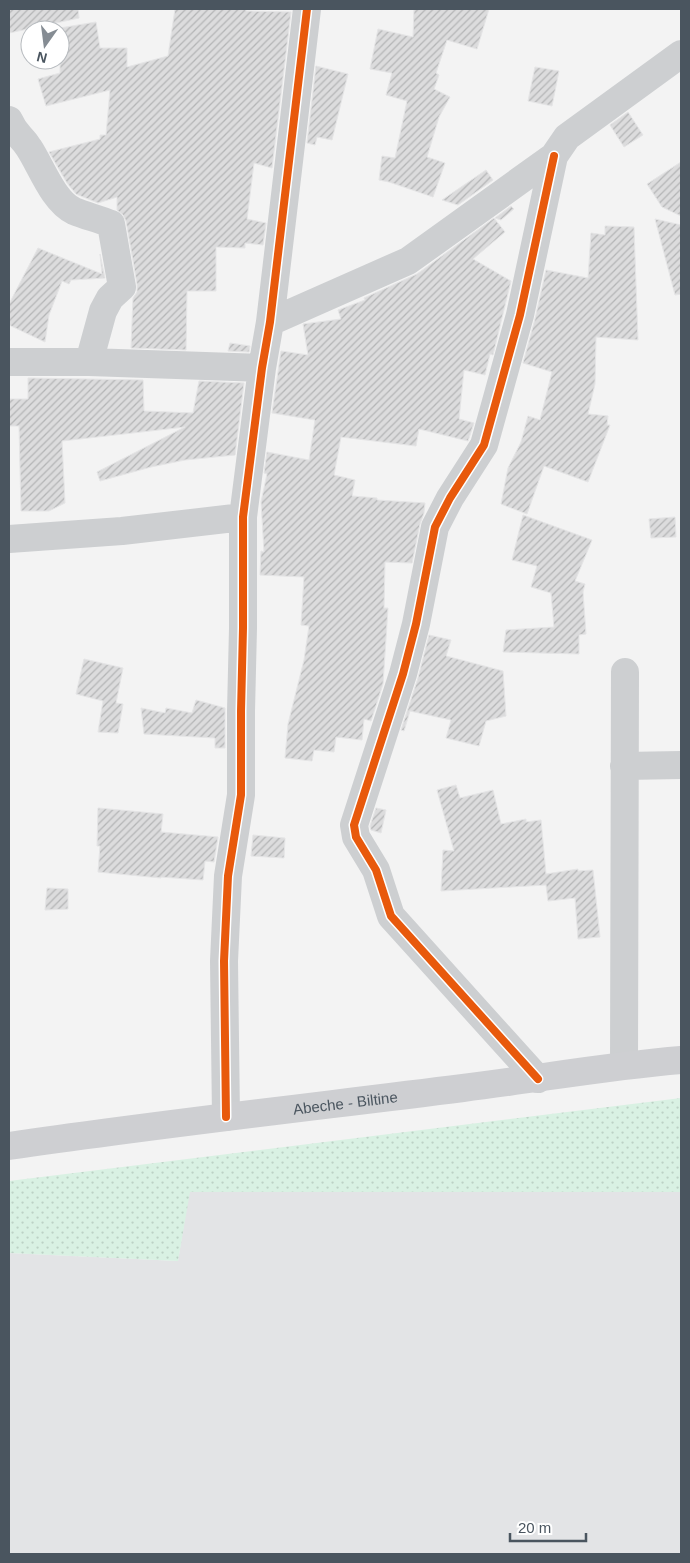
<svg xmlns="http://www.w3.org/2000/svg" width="690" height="1563" font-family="Arial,sans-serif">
  <defs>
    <pattern id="grass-dots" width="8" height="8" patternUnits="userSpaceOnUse" patternTransform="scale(1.25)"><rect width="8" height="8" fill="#d9f1e3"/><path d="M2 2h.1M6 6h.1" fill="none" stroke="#bcd1c5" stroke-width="1.8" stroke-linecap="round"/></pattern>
    <pattern id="building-hatch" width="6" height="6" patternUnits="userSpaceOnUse" patternTransform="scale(1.25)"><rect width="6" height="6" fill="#dcdcdd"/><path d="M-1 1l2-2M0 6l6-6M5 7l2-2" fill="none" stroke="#b4b5b6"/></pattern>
  </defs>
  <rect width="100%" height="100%" fill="#f3f3f3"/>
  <path fill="#e3e4e6" d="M189,1192H681V1554H9V1253L178,1261Z"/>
  <path fill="url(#grass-dots)" d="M681,1098V1192H190L178,1261L9,1253V1181Z"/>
  <path fill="url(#building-hatch)" stroke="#e5e5e6" d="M9,9H78L79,18L9,33Z
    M175,9H246V11L291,12L272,168L254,163L247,219L266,223L263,245L245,243V248L216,247V291H187L186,350L131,348L133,298L137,292V284L126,221L123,215L117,210V197L98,203L76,194L67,183L49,152L100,139V135H106L110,90L46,106L38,79L60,73V28L96,22L100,48H127V67L168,56Z
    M414,9H489L477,49L447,40L436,73L439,75L434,89L450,97L439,117L427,157L445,163L433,197L389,182L379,180L382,156L395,158L407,101L386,95L392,73L370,69L378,29L413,37Z
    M316,66L348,74L332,140L317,137L315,145L307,143Z
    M535,67L559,71L552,106L528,101Z
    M628,112L643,135L624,147L610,125Z
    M681,162V216L662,207L647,184Z
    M486,170L493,180L458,205L442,200Z
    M511,206L514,209L501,220L495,218Z
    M494,218L505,232L473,259L511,281L493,355L490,354L485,375L464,370L459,419L474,423L468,441L419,429L416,446L341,437L334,475L355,480L352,496L377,498V500L425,503L424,513L420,524L412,563L385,562L384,608H388L383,684L371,721L364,719L362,740L336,737L334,752L314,750L312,761L285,758L288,724L304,660L309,626L301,625L304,577L260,575L261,551L264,552L261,502L267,474L264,473L267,452L309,460L315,420L272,413L281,351L308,355L303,324L341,319L338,310L365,300L364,298L417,274Z
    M655,219L681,225V294L675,295Z
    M605,226L634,227L638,340L596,337L595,384L588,414L608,416L607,425H610L588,482L544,466L527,514L501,504L508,468L521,442L528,416L540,420L552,372L523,363L535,319L546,270L588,278L591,233L605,235Z
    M38,248L102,274L100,254L105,278L71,280L69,284L62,281L49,315L45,342L9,325V304Z
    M230,343L250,346L249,352L228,351Z
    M28,378L143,380L144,411L193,413L199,381L244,383L235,455L185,460L151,467L100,481L97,472L185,427L62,441L65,503L49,511H21L19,426H9V399H28Z
    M523,515L592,540L575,581L585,584L583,592L586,634L579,635V654L503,652L506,630L554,627L551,593L531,587L537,566L512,560Z
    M675,517L676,537L651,538L649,519Z
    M429,635L451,640L446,656L503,671L506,716L486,721L479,746L446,738L451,720L410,711L404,731L401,730L418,678Z
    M84,659L123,668L116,703L123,704L118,733L98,732L103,701L76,694Z
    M196,700L225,708V748H215V738L144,734L141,708L165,713L166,708L192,713Z
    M456,785L460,798L493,790L501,824L526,819V822L541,820L546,874L578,869V871L593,870L600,937L578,939L575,898L548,901L546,885L441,891L443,850L454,851L437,790Z
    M98,808L163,814L161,832L218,837L214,862L205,861L203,880L161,877V878L98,872L100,846H97Z
    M376,808L386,810L381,833L371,830L370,826Z
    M253,835L285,838L284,858L251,856Z
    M47,888L68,889V909L45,910Z"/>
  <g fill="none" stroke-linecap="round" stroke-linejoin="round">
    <path stroke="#cdcfd1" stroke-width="28" d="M9,120C15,135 22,136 29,148C41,166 53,201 74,211C86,216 99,219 111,224L122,287L110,298L103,311L89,362H9
      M270,322L408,261L554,156L567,137L681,54
      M89,362L262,368
      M9,539L122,531L243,517
      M624,766L681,765
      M624,1065L625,672
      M538,1079L391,916L376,870L356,837L354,825L403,674L416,624L435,527L450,498L484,445L520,315L554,156
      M226,1117L224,961L228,876L241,795V711L243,628V517L262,368L270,322L307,9"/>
    <path stroke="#cecfd2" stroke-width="28" id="s1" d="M9,1146C160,1124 312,1107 463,1088C536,1079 608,1066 681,1060"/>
    <g stroke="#fff" stroke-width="11">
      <path id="cycleway" d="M538,1079L391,916L376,870L356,837L354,825L403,674L416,624L435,527L450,498L484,445L520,315L554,156
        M226,1117L224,961L228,876L241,795V711L243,628V517L262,368L270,322L307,9"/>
    </g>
    <use href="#cycleway" stroke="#e8590c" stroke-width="8"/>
  </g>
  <g text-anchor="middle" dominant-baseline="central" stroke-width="4.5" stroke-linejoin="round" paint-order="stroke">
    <g font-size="15" fill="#4a555f" stroke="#fff">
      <text stroke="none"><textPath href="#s1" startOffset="339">Abeche - Biltine</textPath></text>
    </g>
  </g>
  <rect width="690" height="1563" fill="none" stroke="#4a555f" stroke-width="20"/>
  <g transform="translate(45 45) rotate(194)"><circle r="24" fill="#ffffff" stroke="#b7bbbf"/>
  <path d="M0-4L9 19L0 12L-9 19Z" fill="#858c93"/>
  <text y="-8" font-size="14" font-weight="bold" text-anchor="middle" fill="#4a555f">N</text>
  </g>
  <path d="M510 1533v8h76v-8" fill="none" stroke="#4a555f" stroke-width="2.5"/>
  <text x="518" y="1533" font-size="15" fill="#4a555f" stroke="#ffffff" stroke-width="4" paint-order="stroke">20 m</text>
</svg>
